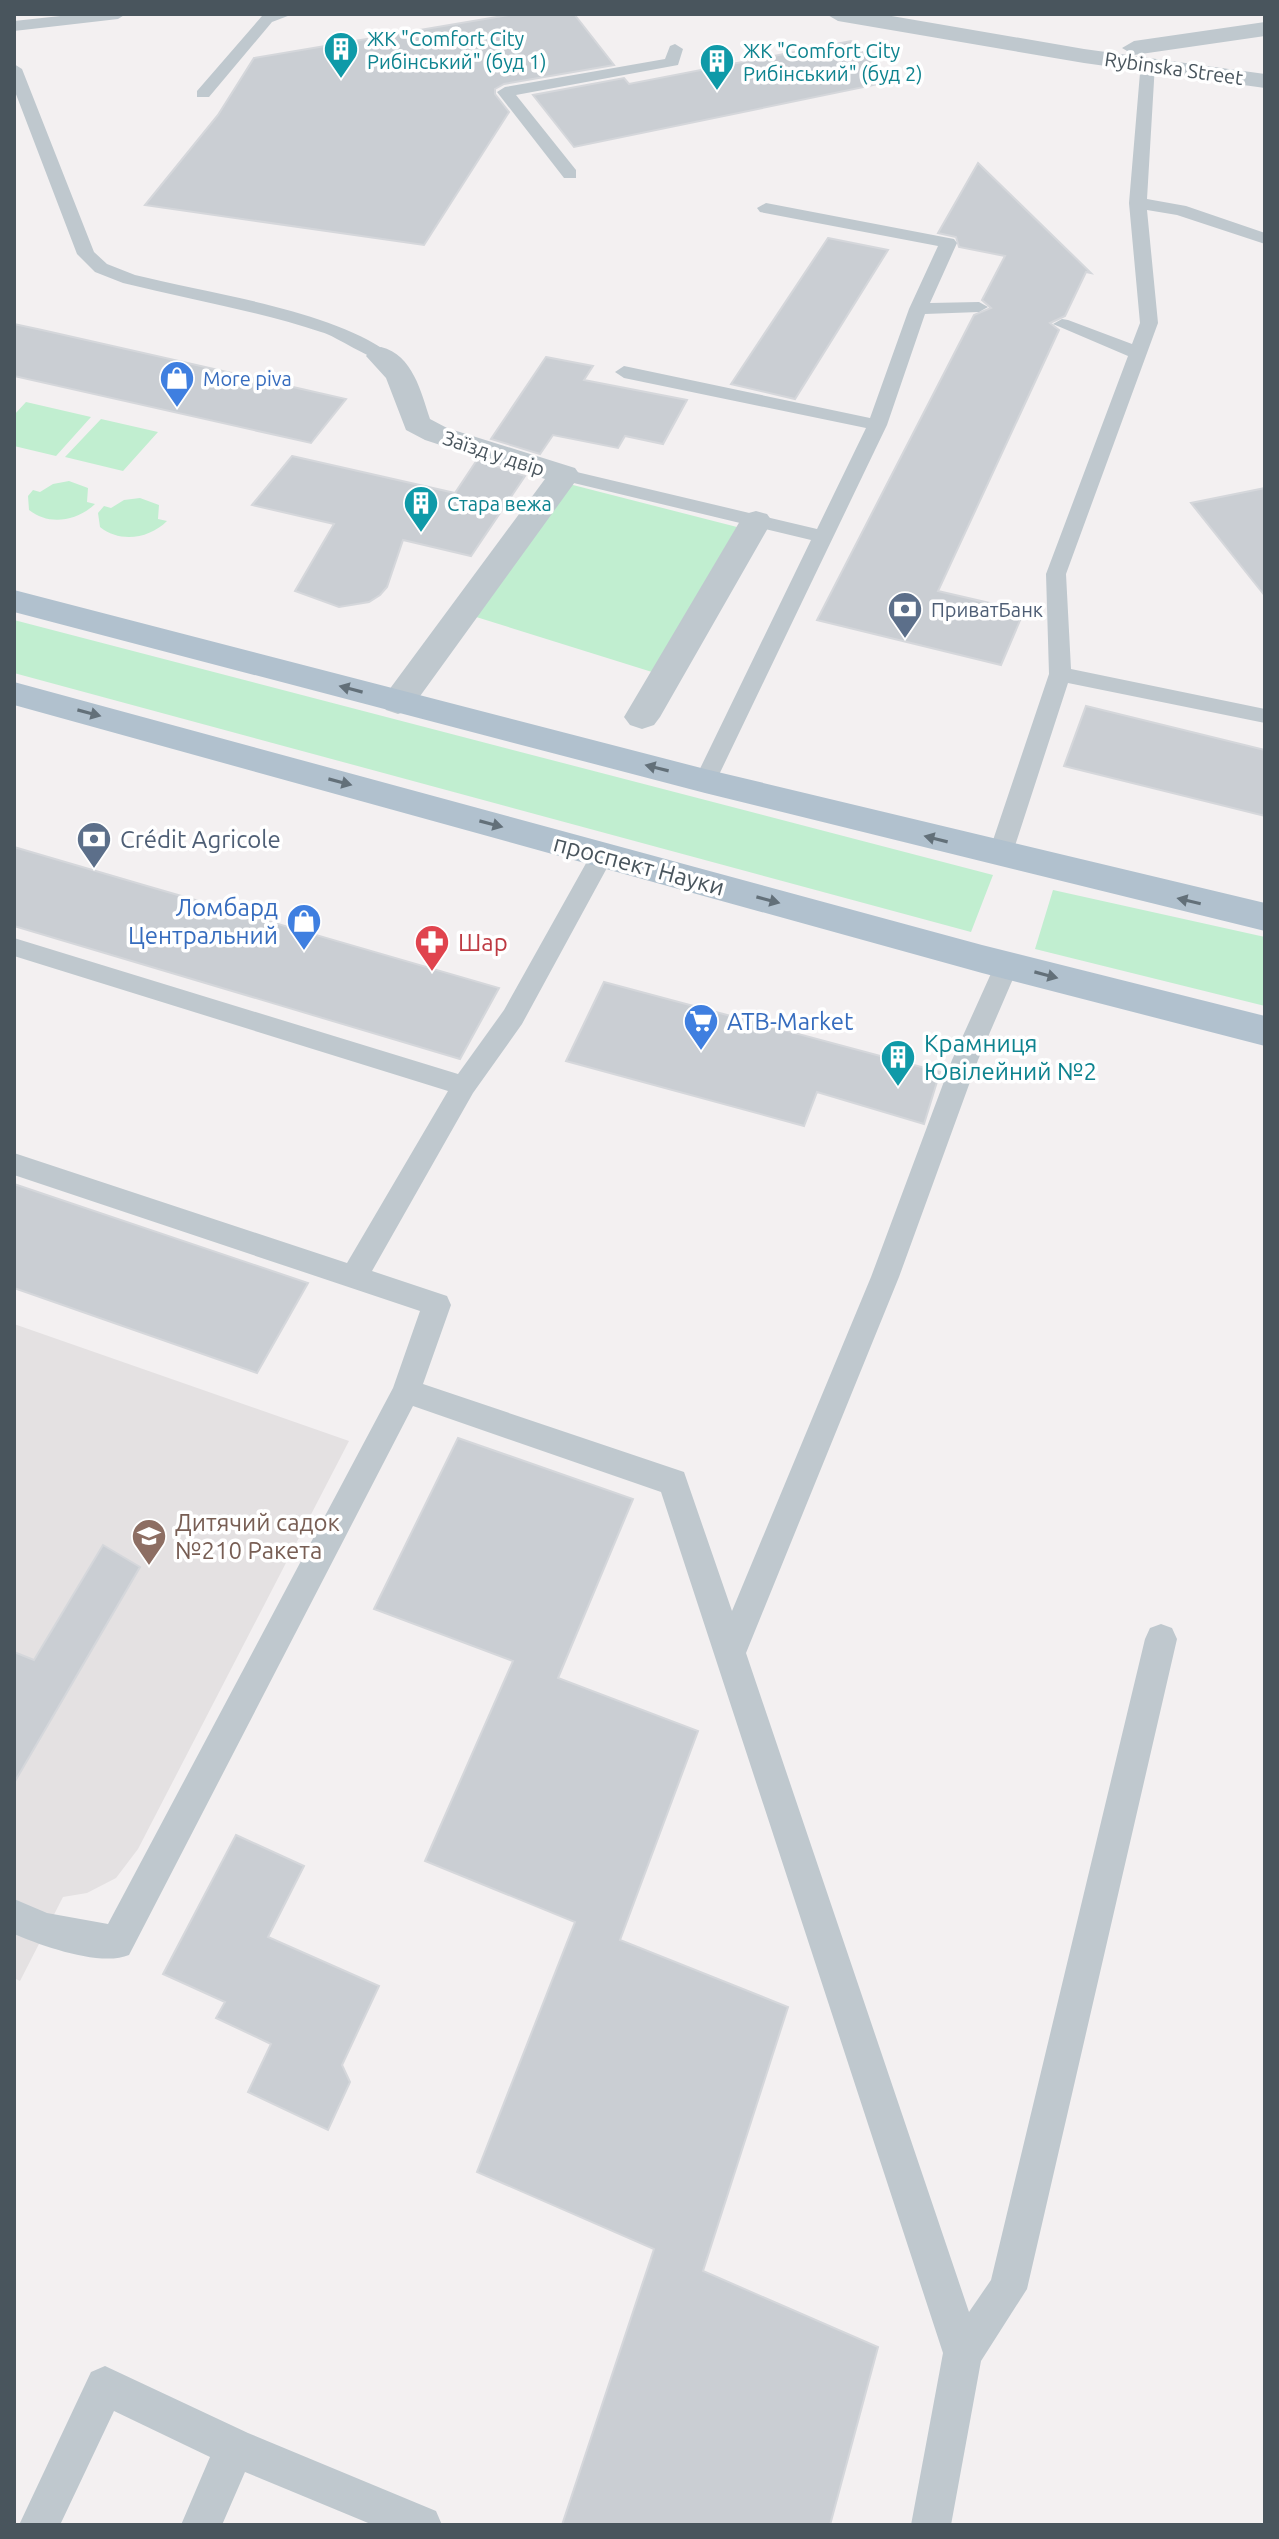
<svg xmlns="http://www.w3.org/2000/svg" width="1279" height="2539" font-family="Ubuntu,sans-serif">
  <rect width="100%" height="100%" fill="#f3f0f1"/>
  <path fill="#e4e1e2" d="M14,1324L349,1441L138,1849L116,1878L87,1893L63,1897L20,1981L14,1978Z"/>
  <path fill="#c1eed0" d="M26,402L91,417L56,456L14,446V415Z
    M101,419L158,432L123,471L65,457Z
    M69,481L88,488L87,502L95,504C77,521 49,526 29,510L28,496L33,490L40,492L53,484Z
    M569,484L737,527L652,672L473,616Z
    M140,498L159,505L158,519L167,521C149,539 120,543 100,527L98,513L104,506L111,508L124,500Z
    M14,620L993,875L971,932L14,673Z
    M1053,890L1265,937V1006L1035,949Z"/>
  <path fill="#caced3" stroke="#d5d7db" stroke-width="2" d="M514,14H574L614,65L504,84L495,89V94L509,112L424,245L145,205L218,115L254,58Z
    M851,41L893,81L574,147L533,95L624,78L629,84Z
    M978,163L1091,273L1086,272L1065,316L1050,323L1059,330L938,591L1024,611L1001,665L817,620L974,315L991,308L982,300L1005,256L959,247L956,237L938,233Z
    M828,238L888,250L795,399L731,384Z
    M14,324L42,330L346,399L311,443L14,376Z
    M546,357L593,366L584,380L687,400L663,444L625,436L618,448L553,435L540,454L491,439Z
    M292,456L455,493L477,460L525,476L471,556L403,540L387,587L380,595L369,602L339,607L295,591L334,524L252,505Z
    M1265,488V596L1191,503Z
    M1086,706L1265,750V816L1064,766Z
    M14,847L147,886L499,988L460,1059L14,926Z
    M604,982L940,1072L924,1124L817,1092L804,1126L566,1061Z
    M14,1184L308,1283L257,1373L14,1288Z
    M458,1438L633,1499L558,1678L698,1731L620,1940L788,2007L703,2271L878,2347L830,2525H562L654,2249L477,2172L575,1922L425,1861L513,1661L374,1609Z
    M103,1545L140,1567L14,1783V1652L34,1660Z
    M236,1835L304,1866L268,1937L379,1986L342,2065L350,2082L328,2130L248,2092L271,2044L216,2018L225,2002L163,1974Z"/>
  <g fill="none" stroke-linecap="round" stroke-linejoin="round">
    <path fill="#bfc8ce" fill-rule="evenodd" d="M79,14H126L118,19L14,31V21Z
      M268,14H293L272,22L209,97H197V91L262,16Z
      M675,44L683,49L678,65L516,95L576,170V178H564L497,92L505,87L665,59L670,46Z
      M1141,61L1155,64L1147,199L1186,206L1265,233V244L1177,215L1147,210L1158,323L1066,574L1071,669L1265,709V723L1068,683L1012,855L1008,861H992L988,855L1049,674L1046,574L1128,356L1053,324L1062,319L1068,320L1132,344L1140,323L1129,203Z
      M14,64L22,69L94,252L107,264L135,275C208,293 329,310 388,352V360C373,363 339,337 321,332C257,311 188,299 123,283L95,272L77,254L14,89Z
      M766,203L954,239L957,243L930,303L979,302L988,307L979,312L925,314L887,425L716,781L705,789L694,781L811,540L557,479L554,475L564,469L817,529L866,428L624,378L615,372L624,366L870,418L909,309L938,246L760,212L757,208Z
      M602,847L610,849L614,855L522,1024L473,1093L372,1271L447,1296L451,1305L423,1384L684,1472L732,1611L871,1277L952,1060L998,958H1016L1019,965L978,1060L899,1277L746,1653L969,2312L991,2280L1145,1639L1150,1628L1161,1624L1172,1628L1177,1639L1027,2289L981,2361L951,2525H911L943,2353L661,1492L413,1406L129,1955C101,1967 42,1946 14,1934V1899L47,1913L108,1924L393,1388L420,1311L14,1175V1153L347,1263L448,1091L14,956V938L458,1074L504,1010L594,849Z
      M105,2366L248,2433L436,2511L442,2525H373L245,2472L222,2525H181L210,2457L114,2411L60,2525H19L91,2372Z"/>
    <path fill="#bfc8ce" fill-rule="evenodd" d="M826,14H880L1084,49L1265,74V88L1084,63L838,21Z
      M1265,22V36L1134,55L1122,48L1134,41Z
      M381,347C413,355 421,392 430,419L447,428L575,468L580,475L410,710L398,714L386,710L381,702L386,694L545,479L425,440L406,430L386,378L366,356L371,350Z
      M756,511L767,514L772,521L660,717L654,725L642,729L630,725L624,717L740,521L745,514Z"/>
    <path fill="#b1c1ce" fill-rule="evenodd" d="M14,590L705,769L1265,903V931L705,793L14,612Z
      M14,682L982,945L1265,1016V1046L982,973L14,705Z"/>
  </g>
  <defs><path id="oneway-solid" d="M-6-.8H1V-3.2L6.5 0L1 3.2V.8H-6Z" transform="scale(2)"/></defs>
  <g fill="#637079">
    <use href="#oneway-solid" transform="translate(351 689) rotate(-165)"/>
    <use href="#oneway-solid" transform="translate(89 713) rotate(15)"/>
    <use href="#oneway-solid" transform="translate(657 768) rotate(-166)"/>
    <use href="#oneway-solid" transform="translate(340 782) rotate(15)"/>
    <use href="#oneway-solid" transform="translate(491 824) rotate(15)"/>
    <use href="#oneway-solid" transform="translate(936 839) rotate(-166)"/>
    <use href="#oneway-solid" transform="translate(768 900) rotate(15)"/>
    <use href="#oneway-solid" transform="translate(1189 901) rotate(-167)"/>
    <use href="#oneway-solid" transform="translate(1046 975) rotate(15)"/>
  </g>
  <defs>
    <g id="building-pin" transform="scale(1.8)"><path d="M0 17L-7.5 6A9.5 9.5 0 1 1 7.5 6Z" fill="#0f9aa8" stroke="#fff"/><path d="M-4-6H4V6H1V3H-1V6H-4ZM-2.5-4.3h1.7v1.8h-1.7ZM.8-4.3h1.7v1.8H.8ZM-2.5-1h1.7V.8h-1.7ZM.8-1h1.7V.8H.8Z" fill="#fff"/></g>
    <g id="shop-pin" transform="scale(1.8)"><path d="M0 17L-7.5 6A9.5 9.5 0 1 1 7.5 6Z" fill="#3f7fe0" stroke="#fff"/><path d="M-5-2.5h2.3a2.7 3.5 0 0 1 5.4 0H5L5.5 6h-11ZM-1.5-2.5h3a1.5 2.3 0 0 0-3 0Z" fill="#fff"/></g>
    <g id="bank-pin" transform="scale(1.8)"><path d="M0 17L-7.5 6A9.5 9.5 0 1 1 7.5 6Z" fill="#5c6f8a" stroke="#fff"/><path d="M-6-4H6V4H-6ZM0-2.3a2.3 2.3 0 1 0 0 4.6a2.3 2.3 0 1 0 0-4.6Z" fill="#fff"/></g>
    <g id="pharmacy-pin" transform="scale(1.8)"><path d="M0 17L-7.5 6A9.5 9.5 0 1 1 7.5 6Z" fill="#e0444e" stroke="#fff"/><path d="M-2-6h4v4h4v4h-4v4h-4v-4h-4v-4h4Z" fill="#fff"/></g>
    <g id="supermarket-pin" transform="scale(1.8)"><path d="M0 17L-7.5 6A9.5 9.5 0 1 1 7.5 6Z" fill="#3f7fe0" stroke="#fff"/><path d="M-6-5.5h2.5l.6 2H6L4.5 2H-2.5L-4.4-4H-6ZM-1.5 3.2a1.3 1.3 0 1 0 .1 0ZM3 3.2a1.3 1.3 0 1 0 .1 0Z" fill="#fff"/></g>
    <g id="school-pin" transform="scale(1.8)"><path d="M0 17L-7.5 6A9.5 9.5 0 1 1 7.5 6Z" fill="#8d6e63" stroke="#fff"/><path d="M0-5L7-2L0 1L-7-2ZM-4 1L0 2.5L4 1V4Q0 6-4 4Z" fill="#fff"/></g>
  </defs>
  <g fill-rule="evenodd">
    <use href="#building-pin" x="341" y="49"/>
    <use href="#building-pin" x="717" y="61"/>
    <use href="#shop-pin" x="177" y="378"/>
    <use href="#building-pin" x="421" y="503"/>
    <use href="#bank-pin" x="905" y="609"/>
    <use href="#bank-pin" x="94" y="839"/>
    <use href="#shop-pin" x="304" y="921"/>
    <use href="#pharmacy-pin" x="432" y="942"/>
    <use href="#supermarket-pin" x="701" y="1021"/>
    <use href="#building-pin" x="898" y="1057"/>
    <use href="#school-pin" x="149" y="1536"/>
  </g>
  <g text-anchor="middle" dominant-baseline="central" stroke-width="7" stroke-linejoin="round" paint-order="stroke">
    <g font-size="20" fill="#0d838f" stroke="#fff" text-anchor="start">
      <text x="367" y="38">ЖК "Comfort City<tspan x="367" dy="23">Рибінський" (буд 1)</tspan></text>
      <text x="743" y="50">ЖК "Comfort City<tspan x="743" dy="23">Рибінський" (буд 2)</tspan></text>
      <text x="447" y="503">Стара вежа</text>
    </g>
    <g font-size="20" fill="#49555d" stroke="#fff">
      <text transform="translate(1174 68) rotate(8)">Rybinska Street</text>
      <text transform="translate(494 453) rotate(18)">Заїзд у двір</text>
    </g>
    <g font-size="20" fill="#366cbe" stroke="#fff" text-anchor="start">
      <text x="203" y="378">More piva</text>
    </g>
    <g font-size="20" fill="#4e5e75" stroke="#fff" text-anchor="start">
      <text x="931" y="609">ПриватБанк</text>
    </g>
    <g font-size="24" fill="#4e5e75" stroke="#fff" text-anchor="start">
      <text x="120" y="839">Crédit Agricole</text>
    </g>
    <g font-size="24" fill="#49555d" stroke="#fff">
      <text transform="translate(639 865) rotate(15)">проспект Науки</text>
    </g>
    <g font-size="24" fill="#366cbe" stroke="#fff" text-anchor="end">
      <text x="278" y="907">Ломбард<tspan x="278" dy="28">Центральний</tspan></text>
      <text x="727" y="1021" text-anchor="start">ATB-Market</text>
    </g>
    <g font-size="24" fill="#be3a42" stroke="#fff" text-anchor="start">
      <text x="458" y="942">Шар</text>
    </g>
    <g font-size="24" fill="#0d838f" stroke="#fff" text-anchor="start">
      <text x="924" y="1043">Крамниця<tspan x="924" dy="28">Ювілейний №2</tspan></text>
    </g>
    <g font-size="24" fill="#785e54" stroke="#fff" text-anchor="start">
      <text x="175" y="1522">Дитячий садок<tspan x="175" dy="28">№210 Ракета</tspan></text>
    </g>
  </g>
  <rect width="1279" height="2539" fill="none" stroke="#49555d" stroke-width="32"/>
</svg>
